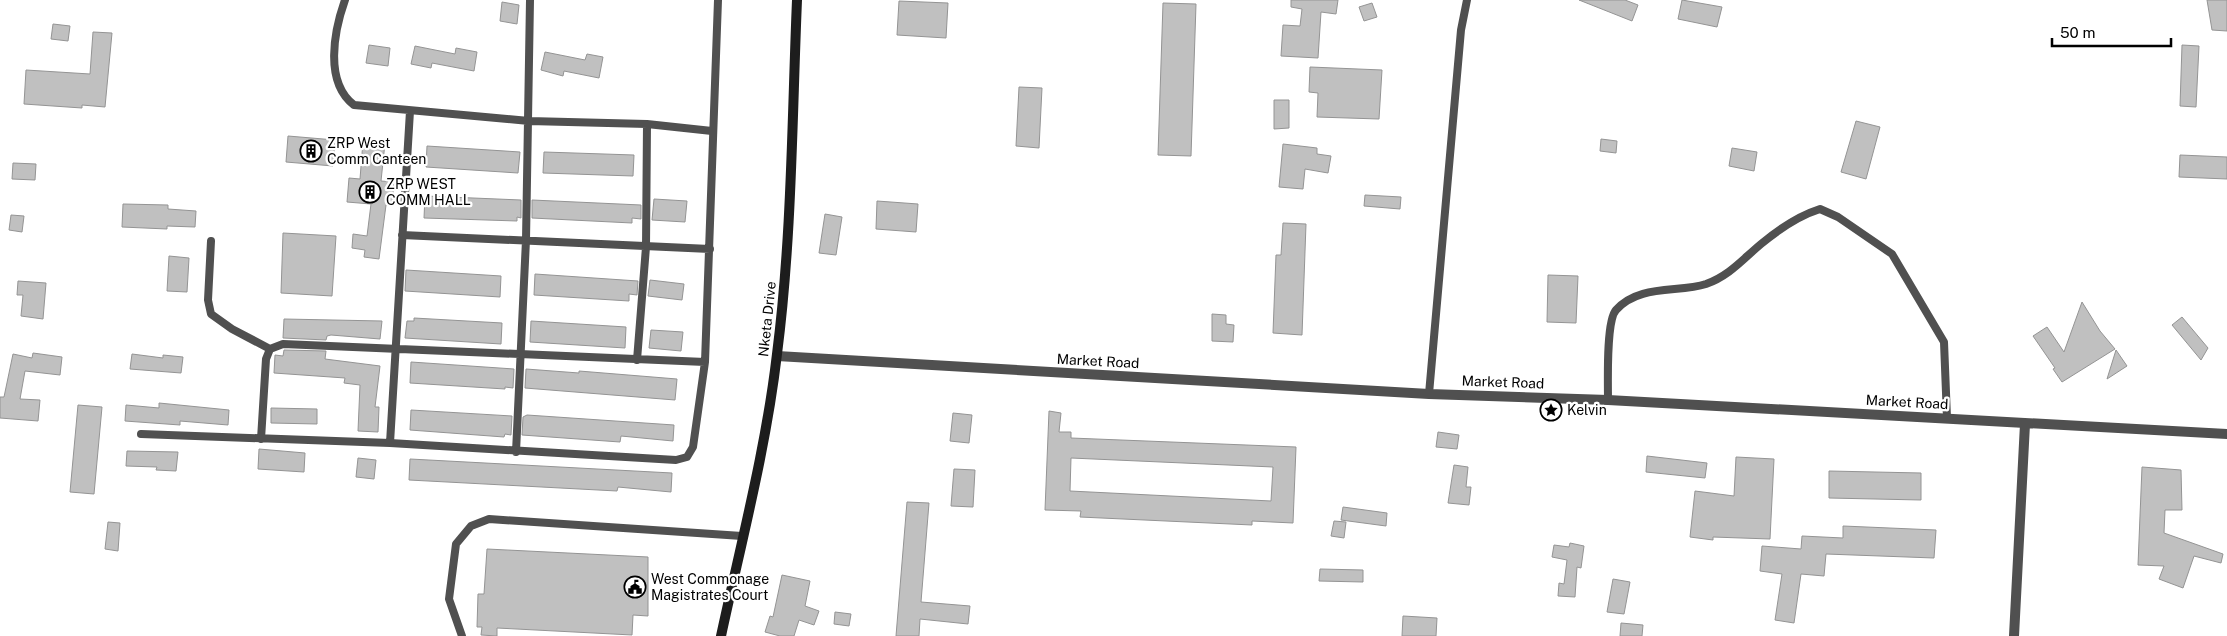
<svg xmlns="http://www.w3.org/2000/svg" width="2227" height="636" font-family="'Public Sans',sans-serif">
  <rect width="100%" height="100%" fill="#fff"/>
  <path fill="#c0c0c0" stroke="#949494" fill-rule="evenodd" d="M1291,0H1338L1336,14L1321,12L1318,58L1281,56L1283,25L1300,26L1302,9L1291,7Z
    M1579,0H1625L1638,5L1632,21Z
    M1682,0L1722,7L1717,27L1678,19Z
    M2207,0H2227V31L2212,30Z
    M899,1L948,3L946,38L897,35Z
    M502,2L519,5L517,24L500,21Z
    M1163,3L1196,4L1191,156L1158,155Z
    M1372,3L1377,17L1364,21L1359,7Z
    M53,24L70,26L68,41L51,39Z
    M93,32L112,33L105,107L82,105V108L24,104L26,70L90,74Z
    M369,45L390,48L388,66L366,63Z
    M2182,45L2199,46L2196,107L2180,106Z
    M415,46L455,54L456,48L477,52L474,71L432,63L431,68L411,64Z
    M545,52L585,60L587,54L603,57L599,78L564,71L563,76L541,70Z
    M1310,67L1382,70L1379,119L1317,117L1318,93L1309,92Z
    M1019,87L1042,88L1039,148L1016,146Z
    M1274,100H1289V128L1274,129Z
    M1856,121L1880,127L1866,179L1841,172Z
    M288,136L335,140L333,166L286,162Z
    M1601,139L1617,141L1616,153L1600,151Z
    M363,141L385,143L381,181L394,182L392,206L386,205L379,259L364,257L365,250L352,248L353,234L367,236L371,204L347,202L349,178L360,179Z
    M1283,144L1317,148V154L1331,156L1328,173L1305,169L1303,189L1279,187Z
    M427,146L520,152L518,173L426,167Z
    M1732,148L1757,152L1754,171L1729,166Z
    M544,152L634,155L633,176L543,173Z
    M2180,155L2227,157V179L2179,177Z
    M13,163L36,164L35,180L12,179Z
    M1365,195L1401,197L1400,209L1364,206Z
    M425,196L521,200V218L517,217V221L424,218Z
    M654,199L687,201L685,222L652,220Z
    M532,200L641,205V219L632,218V223L532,218Z
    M877,201L918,204L916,232L876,229Z
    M123,204L168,205V209L196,211L195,227L167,226V229L122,227Z
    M825,214L842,217L836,255L819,253Z
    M11,215L24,216L22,232L9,230Z
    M1283,223L1306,224L1302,335L1273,333L1276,255H1281Z
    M283,233L336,236L332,296L281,293Z
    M169,256L189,258L187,292L167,291Z
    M406,270L501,276L500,297L405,291Z
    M535,274L638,281L637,295L629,294V301L534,295Z
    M1548,275L1578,276L1576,323L1547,322Z
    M650,280L684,284L682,300L648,296Z
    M18,281L46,283L43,319L21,316L23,295H17Z
    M2082,302L2100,331L2115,349L2062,382L2053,369L2055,368L2033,336L2047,327L2064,352Z
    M1212,314L1226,315V324L1234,325L1233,342L1212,341Z
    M2182,317L2208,348L2201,360L2172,325Z
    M414,318L502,323L501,344L405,338L407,321H414Z
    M284,319L382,321L380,339L331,335L327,336L326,340L283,338Z
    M531,321L626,327L625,348L530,342Z
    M651,330L683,332L681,351L649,348Z
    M284,350L326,351L325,359L380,366L375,407H379L378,432L358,431L360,385L344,383L345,378L274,373L275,355L283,356Z
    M2116,350L2127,366L2107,379Z
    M33,353L62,357L60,375L25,371L20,399L40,400L38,421L0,418V397H4L13,354L32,358Z
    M132,354L163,358V355L183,357L181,373L130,369Z
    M411,362L514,369L513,388L505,387V389L410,383Z
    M526,369L579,373V371L677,379L675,400L525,388Z
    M159,403L229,410L228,425L180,421V425L125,421L126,405L159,408Z
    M78,405L102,407L94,494L70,492Z
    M271,408L317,409V424L271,423Z
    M411,410L512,416L511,435L505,434L504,437L410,430Z
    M1049,411L1061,413L1059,432H1071V438L1296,447L1293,523L1252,521V525L1080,517L1081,511L1045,510ZM1071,458L1273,467L1271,501L1070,491Z
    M953,413L972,415L969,443L950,441Z
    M527,415L674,425L673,441L621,436L620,442L522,435L523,417Z
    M1438,432L1459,435L1457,449L1436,447Z
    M259,449L305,453L304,472L258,469Z
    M127,451L178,452L176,471L156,470L157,467L126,466Z
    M1647,456L1707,463L1705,478L1646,472Z
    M1736,457L1774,459L1770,539L1713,537V540L1690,537L1695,491L1734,496Z
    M358,458L376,460L374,479L356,477Z
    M410,459L672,473L671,492L618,487L617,491L409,480Z
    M1454,465L1468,467L1466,487H1471L1469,505L1448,503Z
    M2142,467L2181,470L2182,510H2165L2164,533L2223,554L2221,563L2194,556L2183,588L2159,579L2164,566L2138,565Z
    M954,469L975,470L973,507L951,506Z
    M1829,471L1921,473V500L1829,498Z
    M907,502L929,503L921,602L970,606L968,624L920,619L919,636H896Z
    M1343,507L1387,513L1386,526L1341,520Z
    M1334,521L1346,522L1344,538L1331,536Z
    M108,522L120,523L118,551L105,549Z
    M1843,526L1936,530L1934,558L1826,554L1824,576L1801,574L1794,623L1775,620L1782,574L1760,571L1762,546L1801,549L1802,536L1843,538Z
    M1570,543L1584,546L1581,568L1577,567L1575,597L1558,596L1559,583L1564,584L1567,560L1552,557L1554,545L1569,547Z
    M487,549L648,557V616L633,615L632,635L497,628V636L481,635L482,627H477L478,594H484Z
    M1320,569L1363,570V582L1319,581Z
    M782,575L810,581L805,606L819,611L814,625L799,620L794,636H780L765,632L770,616L773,617Z
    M1613,579L1630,582L1624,614L1607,612Z
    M835,612L851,614L849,626L834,624Z
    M1403,616L1437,618L1436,636H1402Z
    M1621,623L1643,625L1642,636H1620Z"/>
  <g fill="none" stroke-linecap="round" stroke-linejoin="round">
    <path stroke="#505050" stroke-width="8" d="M345,0C334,31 324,82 354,105L529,121L647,124L712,131
      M402,235L710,249
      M211,241L208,300L211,314L232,329L270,349
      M637,360L646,247L647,124
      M1429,394L1461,30L1467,0
      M1608,400C1608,382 1606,321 1616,310C1639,284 1678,293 1706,284C1729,276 1743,259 1761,244C1779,229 1798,216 1820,209L1838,217L1892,254L1944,342L1947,418
      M141,434L390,443L676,460L687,457L693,447L705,362L718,0
      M261,439L266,359L270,349L283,344L705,362
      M390,443L410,111
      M516,452L526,240L530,0
      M462,636L449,599L456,544L471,526L489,519L742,536"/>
    <path stroke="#505050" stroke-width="10" d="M777,356L1429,394L1608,400L2227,434
      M2014,636L2025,424"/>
    <path stroke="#1d1d1d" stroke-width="10" d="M721,636C741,543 766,449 777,354C792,237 792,118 797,0"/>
  </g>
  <defs>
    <g id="building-ring" transform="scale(1.125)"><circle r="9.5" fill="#fff" stroke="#000" stroke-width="1.5"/><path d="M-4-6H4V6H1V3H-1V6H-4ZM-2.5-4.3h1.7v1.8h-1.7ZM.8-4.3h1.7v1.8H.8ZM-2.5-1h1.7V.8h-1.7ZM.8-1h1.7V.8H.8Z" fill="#000"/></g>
    <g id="sight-ring" transform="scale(1.125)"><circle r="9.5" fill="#fff" stroke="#000" stroke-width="1.5"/><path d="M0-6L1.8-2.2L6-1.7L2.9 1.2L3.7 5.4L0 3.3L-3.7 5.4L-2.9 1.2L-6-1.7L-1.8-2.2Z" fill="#000"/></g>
    <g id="civic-ring" transform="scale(1.125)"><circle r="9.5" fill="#fff" stroke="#000" stroke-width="1.5"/><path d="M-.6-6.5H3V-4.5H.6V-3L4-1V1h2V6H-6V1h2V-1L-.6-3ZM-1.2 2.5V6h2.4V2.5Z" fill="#000"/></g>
  </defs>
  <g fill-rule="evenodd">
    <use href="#building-ring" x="311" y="151"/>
    <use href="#building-ring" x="370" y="192"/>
    <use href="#sight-ring" x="1551" y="410"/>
    <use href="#civic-ring" x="635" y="587"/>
  </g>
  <g text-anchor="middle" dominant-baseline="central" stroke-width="4.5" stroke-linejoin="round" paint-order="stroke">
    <g font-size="14" fill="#000" stroke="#fff" text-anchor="start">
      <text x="327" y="143">ZRP West<tspan x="327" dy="16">Comm Canteen</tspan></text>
      <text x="386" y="184">ZRP WEST<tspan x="386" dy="16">COMM HALL</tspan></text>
      <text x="1567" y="410">Kelvin</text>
      <text x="651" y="579">West Commonage<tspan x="651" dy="16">Magistrates Court</tspan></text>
    </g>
    <g font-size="14" fill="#000" stroke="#fff">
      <text transform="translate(767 319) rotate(-84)">Nketa Drive</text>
      <text transform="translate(1098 361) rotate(3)">Market Road</text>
      <text transform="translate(1503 382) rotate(2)">Market Road</text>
      <text transform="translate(1907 402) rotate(3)">Market Road</text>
    </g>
  </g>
  <path d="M2052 38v8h119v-8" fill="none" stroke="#000000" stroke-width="2.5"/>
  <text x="2060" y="38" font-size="15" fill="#000000" stroke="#ffffff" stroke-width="4" paint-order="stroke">50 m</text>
</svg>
